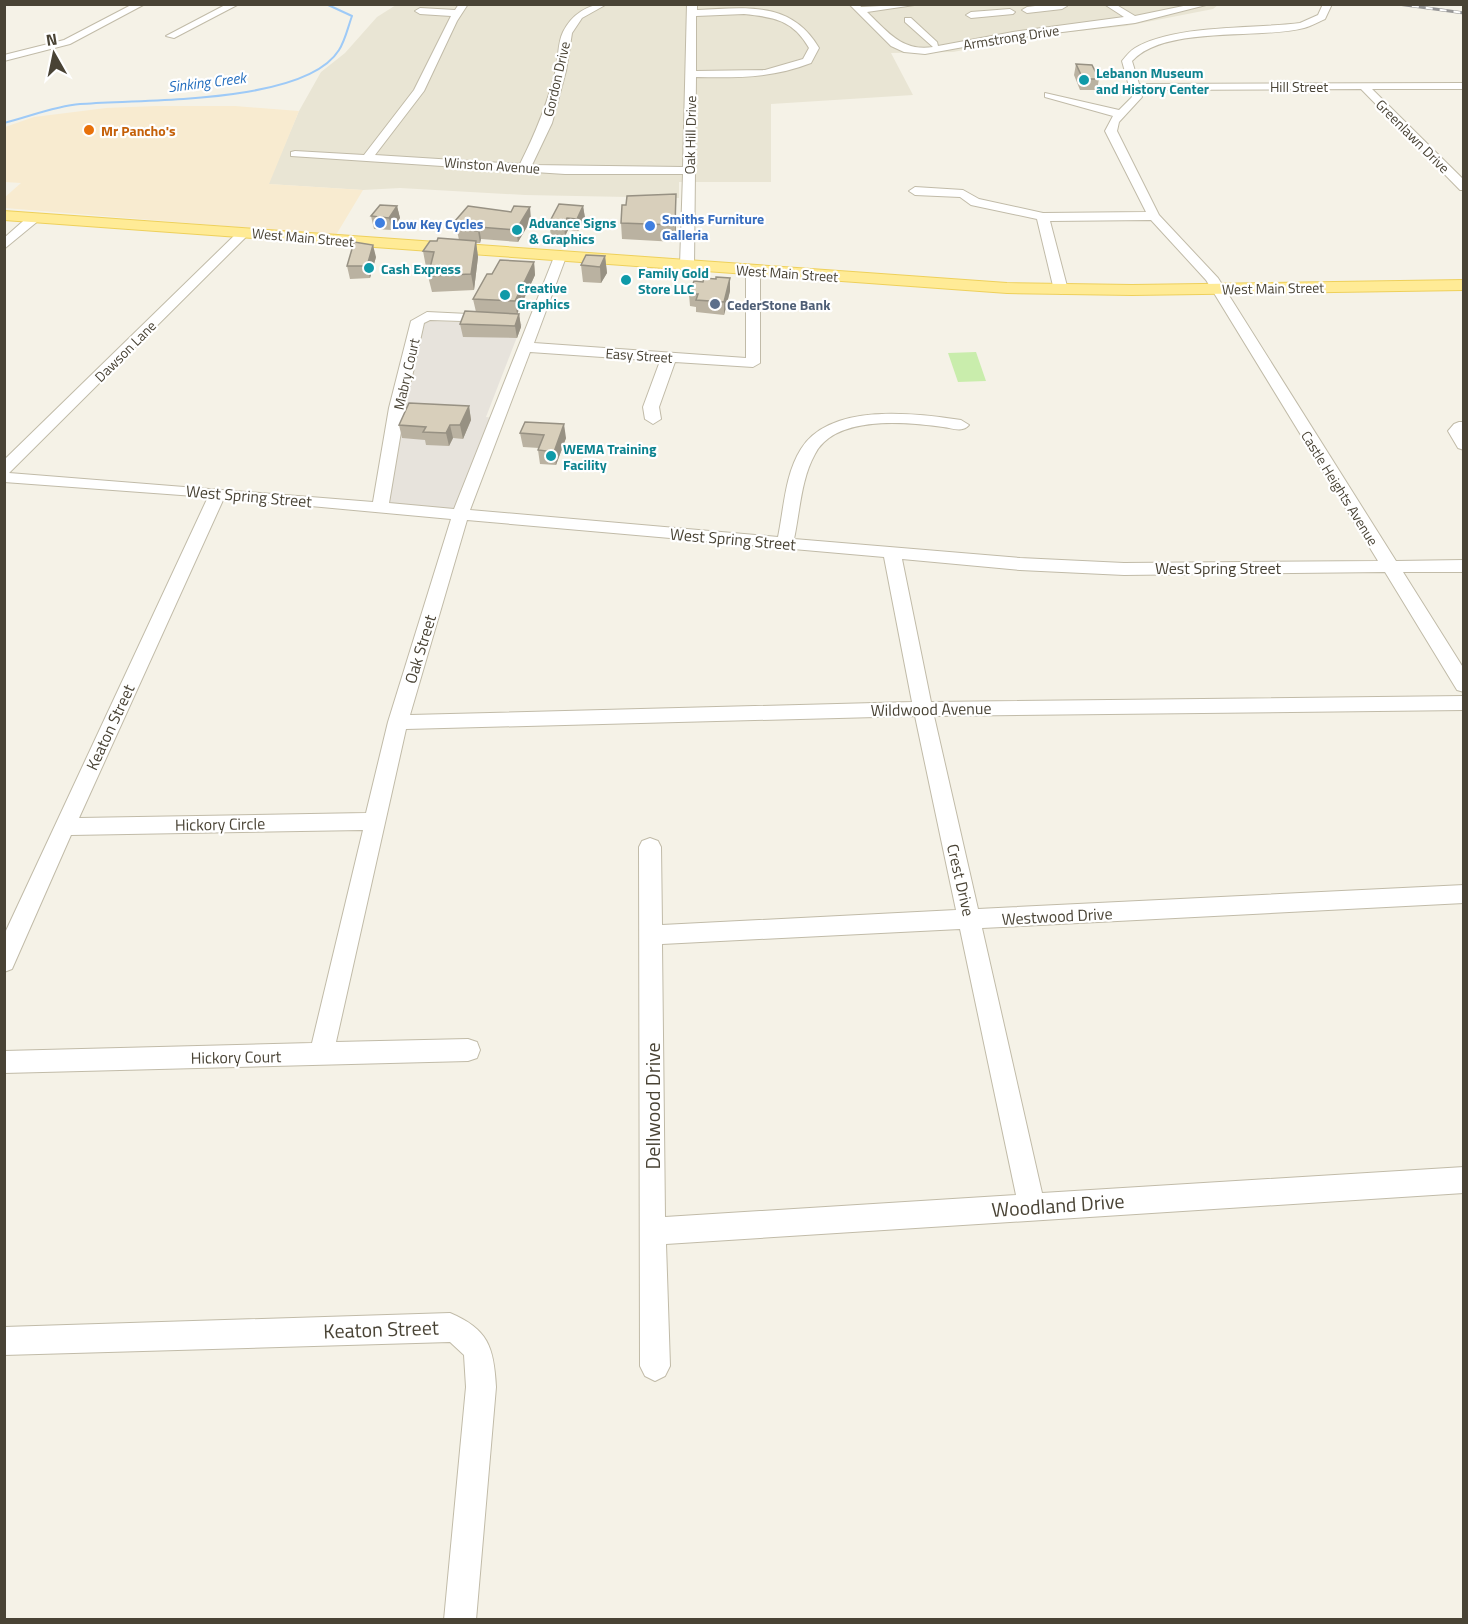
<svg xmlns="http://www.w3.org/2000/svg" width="1468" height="1624" font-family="'Titillium Web',sans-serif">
  <rect width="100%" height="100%" fill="#f5f2e7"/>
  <path fill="#e9e5d4" d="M396,5H1218L1213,9L1126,26L1041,35L953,52L891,53L913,95L771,104V182H679V198L525,195L400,188L363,190L268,184L299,111L321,72L345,53L377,17Z"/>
  <path fill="#f8ebd0" d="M156,106H235L299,111L269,184L363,190L336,235L5,208L4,198L21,183L5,182V127L34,117L106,108Z"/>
  <path fill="#e7e3dc" d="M429,321L522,324L486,417L494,418L458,509L388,503L403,413L424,323Z"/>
  <path fill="#c9edac" d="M976,352L986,381L958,382L948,353Z"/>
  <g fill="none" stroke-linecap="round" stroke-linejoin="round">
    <path stroke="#9ecaf7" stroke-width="2" d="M4,123C28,117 55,106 80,104C139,99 305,105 339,50C345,41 348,27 352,16L326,4"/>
    <g stroke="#c1bba8" stroke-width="2">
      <path id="minor" d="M133,4H145L70,44L4,61V55L64,40Z
        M227,4H239L174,38L166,36Z
        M459,4H468L457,21L424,91L375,155L520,164C535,134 547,105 555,73C559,60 557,44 563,32C572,14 588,4 607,4L582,18L572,33L566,71L552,123L532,165L683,167L687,4H697V10C745,8 791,0 819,48L811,63C773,78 736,78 696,77L694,265L687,269L680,265L683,174H565L291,156V152L295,151L364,155L414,90L451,16L420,14L415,11L420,8L455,10ZM744,14C774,17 793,20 809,48L803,59L765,70L696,71V16Z
        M849,4H859L861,7L921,4L867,12C887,31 902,52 933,47L905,22V18H911L937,42L938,46L1013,32L1124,17L1104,4H1115L1135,16L1193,4H1210L1135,23L1013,38L925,54L904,52L891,46Z
        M1051,4L1067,6L1062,9L1027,13L1022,10L1027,7Z
        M1323,4H1332L1325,19C1318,22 1311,26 1304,28C1258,40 1165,25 1132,61L1139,84L1464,83V89H1372L1464,180V190H1460L1361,89L1140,90L1142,97L1119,122L1117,131L1159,215L1218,278L1396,561L1464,560V572H1403L1464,669V692L1457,690L1385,572L1124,575L1020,570L902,559L931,702L1464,696V710L934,716L978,909L1464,885V903L982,928L1042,1193L1464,1167V1193L666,1244L670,1366L665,1376L655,1381L645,1376L640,1366L639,847L642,841L650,838L658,841L661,847L662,925L956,910L915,716L406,729L336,1042L468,1039L477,1042L480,1050L477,1058L468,1061L4,1073V1051L312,1043L363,830L71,835L12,969L4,972V935L208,497L4,482V460L241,229H249L251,232L9,473L373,502L389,408L411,321L427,312L489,315L494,316L496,319L494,322L430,320L424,323L405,408L389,503L454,509L554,257L560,253L566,257L534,343L746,358V271L753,267L760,271V363L753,367L675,362L659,407L661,419L653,424L645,419L643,407L660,361L530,352L470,510L778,537C784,508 785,474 801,449C830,402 916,413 961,420L969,425C962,433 952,428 943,427C906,422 835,415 815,454C801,479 800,511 794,539L1020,558L1124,563L1378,561L1206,280L1151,220L1050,221L1068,290L1061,294L1054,290L1037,219L971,205L960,197L915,195L909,191L915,187L963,190L979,199L1043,213L1146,212L1105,131L1113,116L1045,97V93L1119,110L1132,97L1122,61C1126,56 1130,51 1135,48C1175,24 1254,29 1300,23L1318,15ZM224,498L451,519L388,722L366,813L79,818ZM467,520L884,557L912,702L410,715ZM960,929L1016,1195L665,1217L662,944Z
        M1010,9L1015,12L1013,14L971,18L966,15L971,12Z
        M34,214L38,215L40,218L38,221L4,249V238L30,215Z
        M1459,422H1464V450L1458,448L1448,431L1454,424Z
        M450,1313C488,1329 494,1347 496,1387L476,1620H444L466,1387L464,1355L450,1342L4,1355V1327Z"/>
    </g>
    <g stroke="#eed05b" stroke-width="2">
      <path id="major" d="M4,211L1007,283L1132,285L1464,280V290L1132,295L1007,293L4,220Z"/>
    </g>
    <use href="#minor" fill="#fff" fill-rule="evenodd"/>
    <use href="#major" fill="#ffeb96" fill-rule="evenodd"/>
    <g stroke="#979797" stroke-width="3">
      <path id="rail" d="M1398,4L1464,13"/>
    </g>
    <use href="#rail" stroke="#fff" stroke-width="2" stroke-dasharray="7" stroke-linecap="butt"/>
  </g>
  <path fill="#bab2a1" d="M1076,64L1099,79L1097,90H1080L1074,75Z
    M676,194V242L622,239L621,223Z
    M397,206L400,218L392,230L374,229L371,216Z
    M583,206L585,218L578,231L568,230L565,236H551L549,223Z
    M531,220L518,242L481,239L480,243H476L478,257L474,290L432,292L428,276L431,267H426L423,251L437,241L459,240L455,221Z
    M605,256L607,273L601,283L583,282L581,265Z
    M376,257L370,278L350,279L347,266Z
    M534,262L535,275L517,314H519L521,327L517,338L463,337L460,324L476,312L473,299L492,274Z
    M730,291L724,315L696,312V307L690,306L689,294Z
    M469,406L471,420L463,439L453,438L449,446L426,445L425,440L402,438L399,425Z
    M525,422L566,438L556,465L540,464L538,450L539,448L523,447L520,433Z"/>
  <path fill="#979183" d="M676,194V242L675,225Z
    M397,206L400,218L392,230L389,218Z
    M583,206L585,218L578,231L577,219Z
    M530,207L531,220L518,242L516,230Z
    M567,218L568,230L565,236L564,224Z
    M479,227L481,239L480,243L478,231Z
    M476,241L478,257L474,290L471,274Z
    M373,245L376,257L370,278L367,266Z
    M605,256L607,273L601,283L600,267Z
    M534,262L535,275L517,314L515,301Z
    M730,278V291L724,315V302Z
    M519,314L521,327L517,338L515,326Z
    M469,406L471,420L463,439L460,425Z
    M564,424L566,438L556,465L554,452Z
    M450,425L453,438L449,446L446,433Z"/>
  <path fill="#d8cfbb" stroke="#979183" stroke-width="1.5" d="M1076,64L1092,65L1099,79H1083Z
    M676,194L675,225L621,223L622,205H626L627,196Z
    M559,204L583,206L577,219L567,218L564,224L549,223Z
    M380,205L397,206L389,218L371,216Z
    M468,206L511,212L514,206L530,207L516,230L479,227L478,231L457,229L464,222L455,221Z
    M438,238L476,241L471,274L428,276L434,252L423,251L430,241H437Z
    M354,242L373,245L367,266H347Z
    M586,255L605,256L600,267L581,265Z
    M500,260L534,262L515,301L473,299L487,274H492Z
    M716,277L730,278L724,302L696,300L698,294H689L694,281L703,282L704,278L716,279Z
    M465,311L519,314L515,326L460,324Z
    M409,403L469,406L460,425H450L446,433L423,432L426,427L399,425Z
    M525,422L564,424L554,452L538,450L544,435L520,433Z"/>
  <g fill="#0f9aa8" stroke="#fff" stroke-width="2">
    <circle cx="1084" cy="80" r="6"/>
    <circle cx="517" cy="230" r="6"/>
    <circle cx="369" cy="268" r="6"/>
    <circle cx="626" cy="280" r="6"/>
    <circle cx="505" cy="295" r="6"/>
    <circle cx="551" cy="456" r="6"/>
  </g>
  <circle fill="#e8710a" stroke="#fff" stroke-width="2" cx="89" cy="130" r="6"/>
  <g fill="#3f7fe0" stroke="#fff" stroke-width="2">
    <circle cx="380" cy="223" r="6"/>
    <circle cx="650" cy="226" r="6"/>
  </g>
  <circle fill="#5c6f8a" stroke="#fff" stroke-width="2" cx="715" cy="304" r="6"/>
  <g text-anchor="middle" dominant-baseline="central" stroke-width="4.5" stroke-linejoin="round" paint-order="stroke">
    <g font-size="14" fill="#494335" stroke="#fff">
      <text transform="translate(1011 37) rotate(-9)">Armstrong Drive</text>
      <text transform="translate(556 79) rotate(-77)">Gordon Drive</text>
      <text x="1299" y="86">Hill Street</text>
      <text transform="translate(690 135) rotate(-89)">Oak Hill Drive</text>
      <text transform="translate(1413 136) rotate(45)">Greenlawn Drive</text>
      <text transform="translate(492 165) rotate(4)">Winston Avenue</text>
      <text transform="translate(303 237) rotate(5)">West Main Street</text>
      <text transform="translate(787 273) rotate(4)">West Main Street</text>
      <text transform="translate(1273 288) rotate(-1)">West Main Street</text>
      <text transform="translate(125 351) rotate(-45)">Dawson Lane</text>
      <text transform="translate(639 355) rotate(4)">Easy Street</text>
      <text transform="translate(406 374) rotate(-77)">Mabry Court</text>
      <text transform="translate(1340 488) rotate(58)">Castle Heights Avenue</text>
    </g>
    <g font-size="14" font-weight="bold" fill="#0d838f" stroke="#fff" text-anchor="start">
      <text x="1096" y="72">Lebanon Museum<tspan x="1096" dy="16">and History Center</tspan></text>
      <text x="529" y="222">Advance Signs<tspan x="529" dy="16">&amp; Graphics</tspan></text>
      <text x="381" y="268">Cash Express</text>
      <text x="638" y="272">Family Gold<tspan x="638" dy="16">Store LLC</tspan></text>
      <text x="517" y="287">Creative<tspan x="517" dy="16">Graphics</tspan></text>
      <text x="563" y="448">WEMA Training<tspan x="563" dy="16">Facility</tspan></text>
    </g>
    <g font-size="14" font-weight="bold" fill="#c56008" stroke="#fff" text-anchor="start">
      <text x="101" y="130">Mr Pancho's</text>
    </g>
    <g font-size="14" font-weight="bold" fill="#366cbe" stroke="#fff" text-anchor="start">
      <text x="662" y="218">Smiths Furniture<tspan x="662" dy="16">Galleria</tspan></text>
      <text x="392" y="223">Low Key Cycles</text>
    </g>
    <g font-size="14" font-weight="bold" fill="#4e5e75" stroke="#fff" text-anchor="start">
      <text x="727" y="304">CederStone Bank</text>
    </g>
    <g font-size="15" font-style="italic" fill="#246ebe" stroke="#fff">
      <text transform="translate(207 82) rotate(-7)">Sinking Creek</text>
    </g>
    <g font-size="16" fill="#494335" stroke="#fff">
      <text transform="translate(249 496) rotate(5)">West Spring Street</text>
      <text transform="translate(733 539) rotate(5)">West Spring Street</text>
      <text x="1218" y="568">West Spring Street</text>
      <text transform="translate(420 649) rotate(-73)">Oak Street</text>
      <text transform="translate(931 709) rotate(-1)">Wildwood Avenue</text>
      <text transform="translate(110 727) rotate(-65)">Keaton Street</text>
      <text transform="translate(220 824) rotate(-1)">Hickory Circle</text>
      <text transform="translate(961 880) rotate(77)">Crest Drive</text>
      <text transform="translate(1057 916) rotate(-3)">Westwood Drive</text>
      <text transform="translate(236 1057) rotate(-1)">Hickory Court</text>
    </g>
    <g font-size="20" fill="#494335" stroke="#fff">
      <text transform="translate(652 1106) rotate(-90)">Dellwood Drive</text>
      <text transform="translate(1058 1205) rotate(-4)">Woodland Drive</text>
      <text transform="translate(381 1329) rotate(-2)">Keaton Street</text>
    </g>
  </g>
  <rect width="1468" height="1624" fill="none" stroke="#494335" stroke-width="12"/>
  <g transform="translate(54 54) rotate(351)" stroke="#ffffff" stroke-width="4.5" paint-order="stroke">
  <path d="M0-4.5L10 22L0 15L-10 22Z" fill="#494335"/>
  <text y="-9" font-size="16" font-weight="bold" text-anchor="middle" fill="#494335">N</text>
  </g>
</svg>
